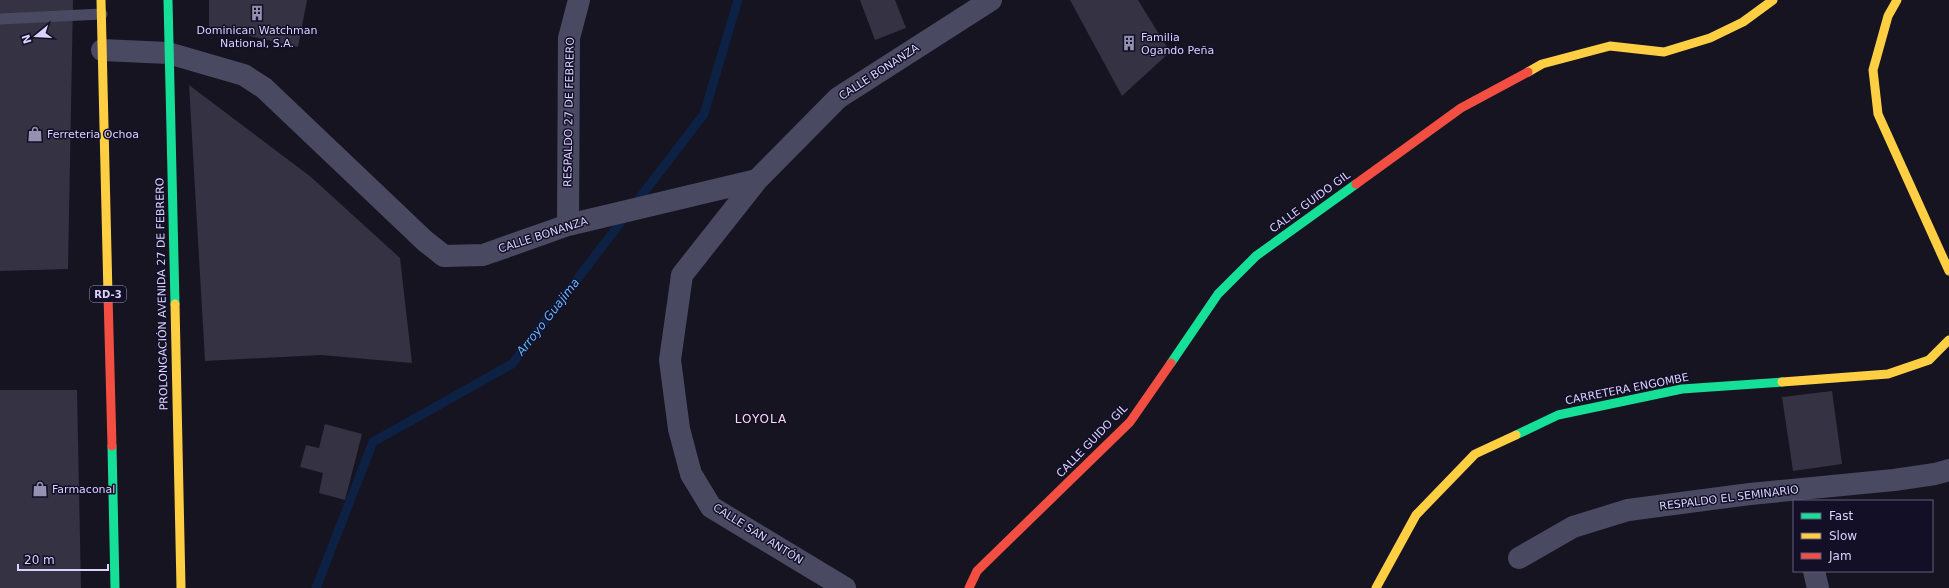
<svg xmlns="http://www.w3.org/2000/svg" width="1949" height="588" font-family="'DejaVu Sans',sans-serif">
  <rect width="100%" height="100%" fill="#161421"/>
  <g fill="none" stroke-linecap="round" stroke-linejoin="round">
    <path stroke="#0d2144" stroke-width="9" d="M316,588L373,442L512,364L704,114L738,0"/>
  </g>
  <path fill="#343243" d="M0,0H73L68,269L0,271Z
    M209,0H307L298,47L209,27Z
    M860,0H895L906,28L875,40Z
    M1070,0H1138L1170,52L1122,96Z
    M189,85L311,177L400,258L412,363L321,355L205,361Z
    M0,390H77L81,588H0Z
    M1832,391L1842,464L1793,471L1782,397Z
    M325,424L362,434L345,500L319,493L323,473L300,467L306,445L319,448Z"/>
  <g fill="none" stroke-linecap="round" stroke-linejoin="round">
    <path stroke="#4a4962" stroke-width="11" d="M0,19L102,14"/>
    <path stroke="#4a4962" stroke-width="22" d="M102,50L168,53L244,75L264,88L425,241L444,256L483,255L568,225L757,180
      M568,225L569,38L579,0
      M1519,558L1573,527L1628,510L1750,494L1894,480L1935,474L1949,470
      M1814,571L1818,588
      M845,588L711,507L691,474L679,429L670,360L682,275L757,180L838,98L991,0"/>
    <path stroke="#16e098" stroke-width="9" d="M168,0L175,304
      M1171,363L1218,294L1256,256L1356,184
      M1516,435L1558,415L1682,389L1782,382
      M112,446L115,588"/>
    <path stroke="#ffcf43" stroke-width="9" d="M101,0L108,295
      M1897,0L1888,16L1873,70L1878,114L1949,271
      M1528,72L1542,64L1610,46L1664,52L1710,38L1743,22L1773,0
      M175,304L181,588
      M1782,382L1888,374L1929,360L1949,340
      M1376,588L1416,515L1475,454L1516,435"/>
    <path stroke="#f24e42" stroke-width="9" d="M1356,184L1461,108L1528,72
      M108,295L112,446
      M969,588L977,571L1130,422L1171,363"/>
  </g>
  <defs>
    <g id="building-bare" transform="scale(1.2)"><path d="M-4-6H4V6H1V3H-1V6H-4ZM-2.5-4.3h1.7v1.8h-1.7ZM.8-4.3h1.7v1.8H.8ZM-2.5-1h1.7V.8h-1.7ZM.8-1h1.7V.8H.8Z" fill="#9591b1" stroke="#130f26" stroke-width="2.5" paint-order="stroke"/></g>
    <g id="shop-bare" transform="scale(1.2)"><path d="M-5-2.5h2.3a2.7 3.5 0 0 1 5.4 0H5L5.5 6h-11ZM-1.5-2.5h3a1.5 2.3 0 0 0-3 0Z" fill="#9591b1" stroke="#130f26" stroke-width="2.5" paint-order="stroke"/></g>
  </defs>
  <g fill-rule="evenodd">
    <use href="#building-bare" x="257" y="13"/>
    <use href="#building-bare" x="1129" y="43"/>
    <use href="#shop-bare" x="35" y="134"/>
    <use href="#shop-bare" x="40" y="489"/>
  </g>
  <g text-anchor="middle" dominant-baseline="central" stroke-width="3" stroke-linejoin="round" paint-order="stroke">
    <rect fill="#130f26" stroke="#9e99be" stroke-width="1" x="90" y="286" width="36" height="16" rx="3"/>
    <g font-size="10" font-weight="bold" fill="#d9d4ff">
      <text x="108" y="294">RD-3</text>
    </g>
    <g font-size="11" fill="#d9d4ff" stroke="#130f26" text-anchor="start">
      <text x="257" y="30" text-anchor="middle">Dominican Watchman<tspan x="257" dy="13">National, S.A.</tspan></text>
      <text x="1141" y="37">Familia<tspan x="1141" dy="13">Ogando Peña</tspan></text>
      <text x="47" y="134">Ferreteria Ochoa</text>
      <text x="52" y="489">Farmaconal</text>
    </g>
    <g font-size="11" fill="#d9d4ff" stroke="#130f26">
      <text transform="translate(879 72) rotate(-33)">CALLE BONANZA</text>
      <text transform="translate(569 112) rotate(-89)">RESPALDO 27 DE FEBRERO</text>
      <text transform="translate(1310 202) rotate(-36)">CALLE GUIDO GIL</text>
      <text transform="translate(543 235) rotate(-18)">CALLE BONANZA</text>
      <text transform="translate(162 294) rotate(-91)">PROLONGACIÓN AVENIDA 27 DE FEBRERO</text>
      <text transform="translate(1627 389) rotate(-11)">CARRETERA ENGOMBE</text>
      <text transform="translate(1092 441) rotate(-46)">CALLE GUIDO GIL</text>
      <text transform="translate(1729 498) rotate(-7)">RESPALDO EL SEMINARIO</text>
      <text transform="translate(758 534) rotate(32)">CALLE SAN ANTÓN</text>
    </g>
    <g font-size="12" font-style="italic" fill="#62b6ff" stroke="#130f26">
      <text transform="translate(548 317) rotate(-52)">Arroyo Guajima</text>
    </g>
    <g font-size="12" letter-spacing="1" fill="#ffd6f0" stroke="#130f26">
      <text x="761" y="419">LOYOLA</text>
    </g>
  </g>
  <rect x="1793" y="500" width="140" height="72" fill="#130f26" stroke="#625e7d"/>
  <rect x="1801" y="513" width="20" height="6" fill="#16e098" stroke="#625e7d"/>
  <text x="1829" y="520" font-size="12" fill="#d9d4ff">Fast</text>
  <rect x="1801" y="533" width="20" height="6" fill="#ffcf43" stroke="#625e7d"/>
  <text x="1829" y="540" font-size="12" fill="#d9d4ff">Slow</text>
  <rect x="1801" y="553" width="20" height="6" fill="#f24e42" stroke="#625e7d"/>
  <text x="1829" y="560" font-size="12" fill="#d9d4ff">Jam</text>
  <g transform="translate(36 36) rotate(252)" stroke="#130f26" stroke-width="3" paint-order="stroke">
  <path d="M0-3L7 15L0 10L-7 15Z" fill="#d9d4ff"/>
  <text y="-6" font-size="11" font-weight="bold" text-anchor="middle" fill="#d9d4ff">N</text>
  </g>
  <path d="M18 564v6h90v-6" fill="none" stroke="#d9d4ff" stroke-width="2"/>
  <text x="24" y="564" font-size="12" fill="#d9d4ff" stroke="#130f26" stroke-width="3" paint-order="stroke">20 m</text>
</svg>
